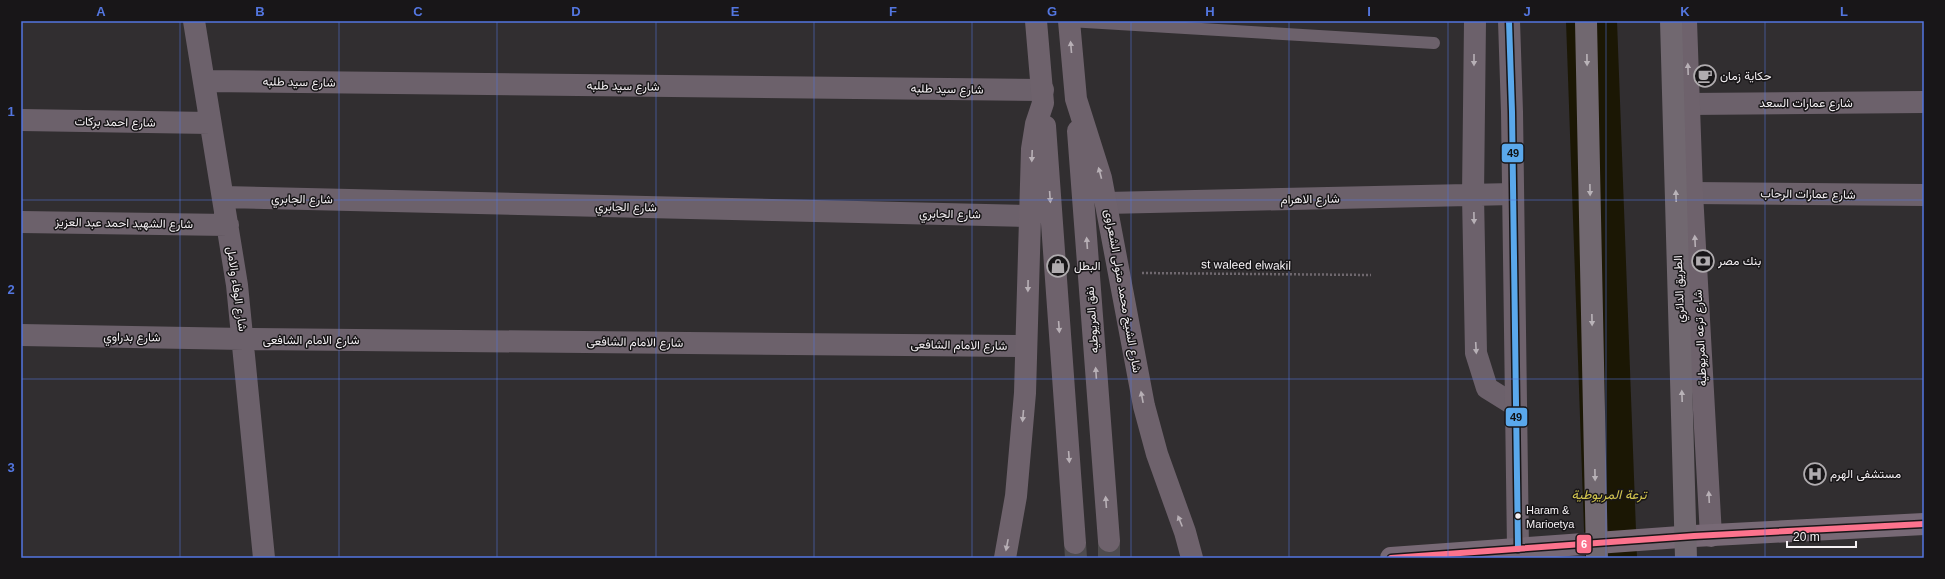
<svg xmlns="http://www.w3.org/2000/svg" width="1945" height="579" font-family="Arial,Vazirmatn,sans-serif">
  <rect width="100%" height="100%" fill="#312e30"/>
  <path fill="#1b1704" d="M1566,21H1617L1637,558H1585Z"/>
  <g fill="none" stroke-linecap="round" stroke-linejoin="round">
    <path stroke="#4e4b4d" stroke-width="22" stroke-dasharray="22 11" stroke-linecap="butt" d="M1109,541V558
      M1075,543L1076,558"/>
    <path stroke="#6f686e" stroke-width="2.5" stroke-dasharray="2 2" stroke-linecap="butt" d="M1142,273L1371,275"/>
    <path stroke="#6c616b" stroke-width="12" d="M1069,21L1434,43"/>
    <path stroke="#6c616b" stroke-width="22" d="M194,21L237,285L264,558
      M1475,21L1473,195L1476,353L1487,388L1516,406
      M204,81L1043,90
      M1689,104L1924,102
      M21,120L210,123
      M1692,193L1924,195
      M223,197L1029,216
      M1106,203L1513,194
      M21,222L228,225
      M21,335L244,339L1026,346"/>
    <path stroke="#6e626c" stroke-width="22" d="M1069,21L1076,99L1101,178L1144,406L1157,454L1185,532L1192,558
      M1509,21L1512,112L1518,549
      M1686,21L1692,193L1711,536
      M1045,126L1075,543
      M1078,131L1109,541
      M1005,558L1016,496L1025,393L1032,149L1036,124L1043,103L1036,21"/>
    <path stroke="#776975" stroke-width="22" d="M1391,558L1694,536L1924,524"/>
    <path stroke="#716870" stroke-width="22" d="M1586,21L1597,558
      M1671,21L1686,558"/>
    <g stroke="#181618" stroke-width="9">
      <path id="bus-1" d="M1509,21L1512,112L1518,549"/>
    </g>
    <g stroke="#181618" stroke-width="9">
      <path id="bus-2" d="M1391,558L1694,536L1924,524"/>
    </g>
    <use href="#bus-1" stroke="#5aa8eb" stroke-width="6"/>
    <use href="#bus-2" stroke="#fc738d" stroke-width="6"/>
  </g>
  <defs><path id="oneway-solid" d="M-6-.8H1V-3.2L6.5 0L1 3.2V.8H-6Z"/></defs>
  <g fill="#b8b0b6">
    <use href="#oneway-solid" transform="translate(1071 47) rotate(-95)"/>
    <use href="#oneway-solid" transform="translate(1688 69) rotate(-92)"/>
    <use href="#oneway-solid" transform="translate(1032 156) rotate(92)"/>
    <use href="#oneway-solid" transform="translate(1100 173) rotate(-105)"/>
    <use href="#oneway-solid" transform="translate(1050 197) rotate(86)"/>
    <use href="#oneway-solid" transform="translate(1695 241) rotate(-93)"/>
    <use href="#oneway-solid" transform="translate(1087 243) rotate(-94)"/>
    <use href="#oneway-solid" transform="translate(1028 286) rotate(91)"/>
    <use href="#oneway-solid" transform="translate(1059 327) rotate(86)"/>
    <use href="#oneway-solid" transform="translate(1096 373) rotate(-94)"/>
    <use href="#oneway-solid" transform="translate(1142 397) rotate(-101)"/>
    <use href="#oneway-solid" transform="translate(1023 416) rotate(95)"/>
    <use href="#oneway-solid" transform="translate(1069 457) rotate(86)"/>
    <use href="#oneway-solid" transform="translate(1709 497) rotate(-93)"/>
    <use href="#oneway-solid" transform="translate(1106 502) rotate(-94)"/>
    <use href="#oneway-solid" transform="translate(1180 521) rotate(-112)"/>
    <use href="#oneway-solid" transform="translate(1007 545) rotate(101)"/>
  </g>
  <g fill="#b7b0b6">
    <use href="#oneway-solid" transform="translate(1474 60) rotate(90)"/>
    <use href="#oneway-solid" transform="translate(1474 218) rotate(89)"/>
    <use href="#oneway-solid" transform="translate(1476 348) rotate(87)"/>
  </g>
  <g fill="#b9b3b8">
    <use href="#oneway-solid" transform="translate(1587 60) rotate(89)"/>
    <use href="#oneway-solid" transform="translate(1590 190) rotate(89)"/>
    <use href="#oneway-solid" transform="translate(1676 196) rotate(-92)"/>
    <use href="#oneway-solid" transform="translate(1592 320) rotate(89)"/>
    <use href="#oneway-solid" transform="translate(1682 396) rotate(-92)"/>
    <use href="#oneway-solid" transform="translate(1595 475) rotate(89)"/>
  </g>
  <path fill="none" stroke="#5376df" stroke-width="1" stroke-opacity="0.55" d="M180,21V558M339,21V558M497,21V558M656,21V558M814,21V558M972,21V558M1131,21V558M1289,21V558M1448,21V558M1606,21V558M1765,21V558M21,200H1924M21,379H1924"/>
  <defs>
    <g id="cafe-ring" transform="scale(1.15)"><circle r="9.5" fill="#181618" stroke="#b0acaf" stroke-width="1.5"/><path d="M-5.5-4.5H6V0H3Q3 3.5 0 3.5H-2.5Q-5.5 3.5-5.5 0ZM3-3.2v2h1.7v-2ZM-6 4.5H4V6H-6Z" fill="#b0acaf"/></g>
    <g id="bank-ring" transform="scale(1.15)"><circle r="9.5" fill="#181618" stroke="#b0acaf" stroke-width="1.5"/><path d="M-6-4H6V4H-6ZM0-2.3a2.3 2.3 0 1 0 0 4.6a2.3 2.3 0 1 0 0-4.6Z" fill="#b0acaf"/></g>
    <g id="shop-ring" transform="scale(1.15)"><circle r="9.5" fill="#181618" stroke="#b0acaf" stroke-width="1.5"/><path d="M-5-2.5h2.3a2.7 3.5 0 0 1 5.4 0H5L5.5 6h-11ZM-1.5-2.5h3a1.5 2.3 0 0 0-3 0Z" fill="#b0acaf"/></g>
    <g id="hospital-ring" transform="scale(1.15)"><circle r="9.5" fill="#181618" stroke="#b0acaf" stroke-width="1.5"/><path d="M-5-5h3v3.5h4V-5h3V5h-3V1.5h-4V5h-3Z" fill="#b0acaf"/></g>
  </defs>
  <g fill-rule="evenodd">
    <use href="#cafe-ring" x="1705" y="76"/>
    <use href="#bank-ring" x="1703" y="261"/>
    <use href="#shop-ring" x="1058" y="266"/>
    <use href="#hospital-ring" x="1815" y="474"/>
  </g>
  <circle fill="#f4f0f3" stroke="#181618" stroke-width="1.5" cx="1518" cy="516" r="3.5"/>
  <g text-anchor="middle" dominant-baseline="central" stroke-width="3" stroke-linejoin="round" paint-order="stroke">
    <g font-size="11" fill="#f4f0f3" stroke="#181618" text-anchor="start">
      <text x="1526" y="510">Haram &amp;<tspan x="1526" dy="14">Marioetya</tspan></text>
    </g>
    <g font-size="12" fill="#f4f0f3" stroke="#181618" text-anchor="start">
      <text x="1720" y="76">حكاية زمان</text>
      <text x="1718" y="261">بنك مصر</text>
      <text x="1074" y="266">البطل</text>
      <text x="1830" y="474">مستشفى الهرم</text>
    </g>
    <g font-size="12" fill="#f4f0f3" stroke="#181618">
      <text transform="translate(299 82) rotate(1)">شارع سيد طلبه</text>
      <text transform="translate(623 86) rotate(1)">شارع سيد طلبه</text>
      <text transform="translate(947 89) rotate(1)">شارع سيد طلبه</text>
      <text x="1806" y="103">شارع عمارات السعد</text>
      <text transform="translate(115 122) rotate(1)">شارع احمد بركات</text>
      <text transform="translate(1808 194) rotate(1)">شارع عمارات الرحاب</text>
      <text transform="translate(302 199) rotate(1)">شارع الجابري</text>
      <text transform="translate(1310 199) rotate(-1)">شارع الاهرام</text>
      <text transform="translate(626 207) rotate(1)">شارع الجابري</text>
      <text transform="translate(950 214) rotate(1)">شارع الجابري</text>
      <text transform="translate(124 223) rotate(1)">شارع الشهيد احمد عبد العزيز</text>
      <text transform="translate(1246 265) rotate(1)">st waleed elwakil</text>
      <text transform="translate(237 289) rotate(82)">شارع الوفاء والامل</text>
      <text transform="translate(1679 289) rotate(-92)">الطريق الدائري</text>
      <text transform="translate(1123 291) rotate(80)">شارع الشيخ محمد متولى الشعراوى</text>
      <text transform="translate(1092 320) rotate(-94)">نفق المريوطيه</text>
      <text transform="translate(132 337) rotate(1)">شارع بدراوي</text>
      <text transform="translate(1700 338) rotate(-93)">شارع ترعه المريوطية</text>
      <text x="311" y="340">شارع الامام الشافعى</text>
      <text transform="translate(635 342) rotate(1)">شارع الامام الشافعى</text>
      <text transform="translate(959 345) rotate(1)">شارع الامام الشافعى</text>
    </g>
    <g font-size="13" font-style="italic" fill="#d4c64f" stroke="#181618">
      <text x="1609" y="494">ترعة المريوطية</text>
    </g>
  </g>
  <g stroke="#181618" stroke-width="1.5">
    <rect x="1501" y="143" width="23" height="20" rx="4" fill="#5aa8eb"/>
    <rect x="1505" y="407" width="23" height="20" rx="4" fill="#5aa8eb"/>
    <rect x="1576" y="534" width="16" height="20" rx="4" fill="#fc738d"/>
  </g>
  <g font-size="11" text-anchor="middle" font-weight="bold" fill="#fff">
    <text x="1584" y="548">6</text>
  </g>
  <g font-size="11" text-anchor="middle" font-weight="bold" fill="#111">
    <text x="1513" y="157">49</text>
    <text x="1516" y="421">49</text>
  </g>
  <rect width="1945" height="579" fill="none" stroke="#181618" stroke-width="44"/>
  <path d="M1787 541v6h69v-6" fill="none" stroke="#f4f0f3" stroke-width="2"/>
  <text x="1793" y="541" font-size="12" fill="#f4f0f3" stroke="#181618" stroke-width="3" paint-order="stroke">20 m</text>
  <rect x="22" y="22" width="1901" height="535" fill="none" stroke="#5376df" stroke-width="1.5"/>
  <g font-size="13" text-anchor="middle" font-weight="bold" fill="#5376df">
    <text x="101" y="16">A</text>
    <text x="260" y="16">B</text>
    <text x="418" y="16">C</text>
    <text x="576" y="16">D</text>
    <text x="735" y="16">E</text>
    <text x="893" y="16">F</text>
    <text x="1052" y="16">G</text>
    <text x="1210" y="16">H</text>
    <text x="1369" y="16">I</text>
    <text x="1527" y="16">J</text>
    <text x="1685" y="16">K</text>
    <text x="1844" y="16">L</text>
    <text x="11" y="116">1</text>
    <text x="11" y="294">2</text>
    <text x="11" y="472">3</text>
  </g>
</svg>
